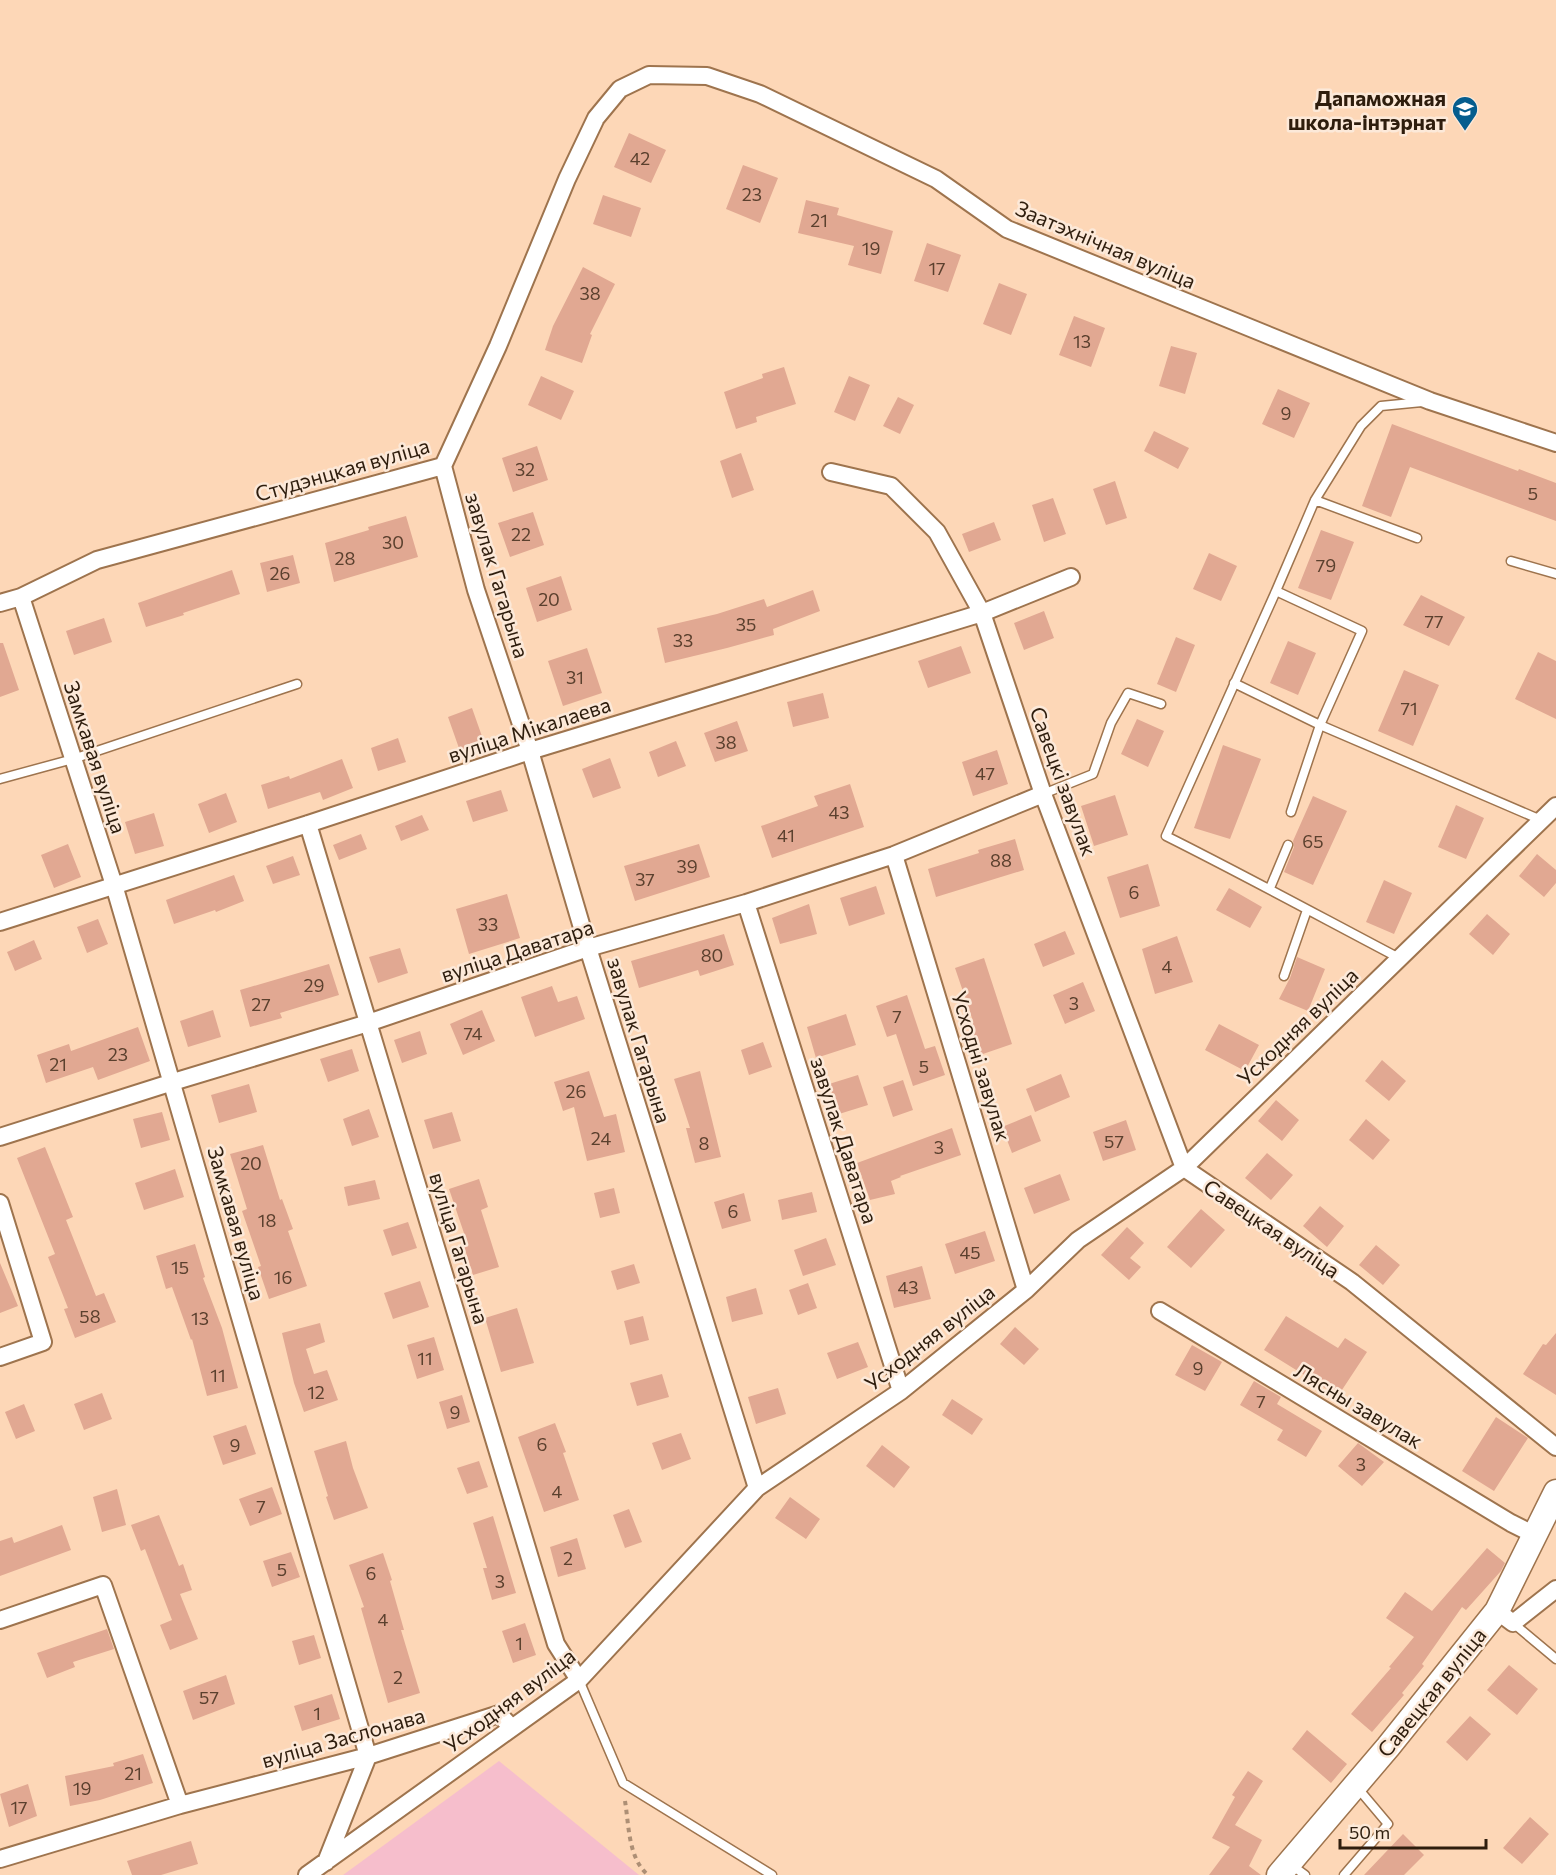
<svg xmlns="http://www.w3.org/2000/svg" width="1556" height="1875" font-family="Commissioner,sans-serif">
  <rect width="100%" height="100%" fill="#fdd7b7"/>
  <path fill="#f6becc" d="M499,1761L639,1875H343Z"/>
  <path fill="#e1a892" d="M629,133L666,150L651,183L614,167Z
    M743,165L778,178L760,223L726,209Z
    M603,195L641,208L631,237L593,224Z
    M806,200L839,208L837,215L893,231L881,274L848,265L854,246L798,233Z
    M927,243L961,255L948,292L914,281Z
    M583,267L615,284L590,334L592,335L582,363L545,350L553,326Z
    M999,283L1027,294L1011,335L983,324Z
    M1074,316L1105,328L1091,367L1059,355Z
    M1171,346L1197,353L1185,394L1159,386Z
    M784,367L796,404L756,417L757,422L736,429L724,392L763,378L762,374Z
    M541,376L574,391L561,420L528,405Z
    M849,376L870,385L855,421L834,412Z
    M1278,389L1310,403L1294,438L1262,424Z
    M898,397L914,405L900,434L883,426Z
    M1392,424L1518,471L1519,469L1556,483V521L1410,467L1391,517L1362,506Z
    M1154,431L1189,448L1178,469L1144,451Z
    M537,446L548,480L513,492L502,458Z
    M741,453L754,490L732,498L720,461Z
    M1115,481L1127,518L1106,525L1093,489Z
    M1053,498L1066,534L1044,542L1032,505Z
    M533,512L544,545L510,557L498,523Z
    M406,516L418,557L334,582L325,543L369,530L368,527Z
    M994,522L1001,540L969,552L962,534Z
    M1321,530L1354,542L1331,600L1298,588Z
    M1209,553L1237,566L1221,601L1193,589Z
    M293,555L300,583L267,592L260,563Z
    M232,570L240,594L183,613L184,615L146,627L138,603Z
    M561,576L572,610L537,622L526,588Z
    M813,590L820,611L773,629L774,635L727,648L665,663L657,628L717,614L764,599L767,607Z
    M1421,595L1465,617L1449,646L1403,625Z
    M1044,611L1054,638L1024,650L1014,623Z
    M104,618L112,642L74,655L66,631Z
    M1176,637L1195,645L1176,692L1157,684Z
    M1288,641L1316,653L1298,695L1270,683Z
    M0,643H3L19,690L0,697Z
    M961,646L971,673L928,688L918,661Z
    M587,648L602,693L563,706L548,661Z
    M1538,652L1556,661V719L1515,699Z
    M1404,670L1439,685L1413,746L1378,731Z
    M823,693L829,718L793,727L787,702Z
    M472,708L484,742L460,751L448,717Z
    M1137,719L1164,731L1148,767L1121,754Z
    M737,721L748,751L715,762L704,733Z
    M398,738L406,762L378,771L371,748Z
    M676,741L686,766L658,777L649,752Z
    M1223,745L1261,759L1230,839L1194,828Z
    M997,750L1008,784L973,796L962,762Z
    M610,758L621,788L593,798L582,769Z
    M342,759L353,788L323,800L320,792L268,809L261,785L289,776L290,779Z
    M850,784L864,827L772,858L761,826L818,806L814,796Z
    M501,790L508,811L473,822L466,801Z
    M226,793L237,822L209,833L198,804Z
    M1115,795L1128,835L1094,846L1081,806Z
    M1313,796L1347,811L1313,885L1284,872L1294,847L1293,841Z
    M1456,805L1484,818L1466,859L1438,847Z
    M154,813L164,846L135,854L125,822Z
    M422,815L429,830L401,841L395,826Z
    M361,834L367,849L339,860L333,845Z
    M1015,839L1024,870L936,897L928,869L979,853L978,850Z
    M68,844L81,877L54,888L41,855Z
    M699,844L710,877L635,901L624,866Z
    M1537,854L1556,870V883L1544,897L1519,876Z
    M293,856L300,875L273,884L266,866Z
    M1148,864L1160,906L1120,918L1107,877Z
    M234,875L244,901L216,912L215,910L174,924L166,900Z
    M1384,880L1412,893L1394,934L1366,922Z
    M876,886L885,914L849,926L840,898Z
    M1229,888L1262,907L1250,928L1216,910Z
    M507,894L520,938L469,954L456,909Z
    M809,904L817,934L780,944L772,918Z
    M1487,914L1510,934L1493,955L1469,934Z
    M98,919L108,944L87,953L77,927Z
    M1065,931L1075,954L1043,967L1034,944Z
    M724,934L734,965L700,976L698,970L639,988L631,961Z
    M1177,936L1193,982L1155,994L1142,949Z
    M34,940L42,959L15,971L7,952Z
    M400,948L408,973L378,983L369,957Z
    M1297,957L1325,969L1308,1011L1279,999L1290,978Z
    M984,958L1012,1044L980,1055L969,1022L973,1021L955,968Z
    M329,964L339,995L280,1013L282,1018L250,1027L240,990Z
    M1083,982L1095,1011L1065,1024L1053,995Z
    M552,986L558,1002L577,996L585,1019L535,1037L521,997Z
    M907,995L925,1049L935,1046L945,1075L913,1086L896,1034L887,1037L876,1006Z
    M213,1010L221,1037L188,1047L180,1021Z
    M482,1010L495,1041L463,1055L450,1024Z
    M846,1014L856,1045L816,1058L807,1027Z
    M1219,1024L1259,1045L1245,1071L1205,1050Z
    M138,1027L150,1061L98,1080L93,1067L46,1083L37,1055L69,1044L71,1051Z
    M420,1031L427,1054L402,1063L394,1040Z
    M763,1042L772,1067L749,1075L741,1050Z
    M352,1049L359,1071L328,1082L320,1059Z
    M1382,1060L1406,1081L1389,1101L1365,1081Z
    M589,1071L604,1117L616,1114L625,1152L587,1161L574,1107L563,1111L554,1082Z
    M700,1071L721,1157L695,1163L686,1128H690L674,1079Z
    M1061,1074L1070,1097L1035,1112L1026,1089Z
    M858,1075L868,1105L839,1114L829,1084Z
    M903,1080L913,1110L893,1117L883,1087Z
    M249,1084L257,1112L219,1123L211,1095Z
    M1276,1100L1299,1120L1282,1141L1258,1121Z
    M369,1109L379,1137L352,1146L343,1119Z
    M162,1112L170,1140L141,1148L133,1119Z
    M452,1112L461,1141L433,1149L424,1120Z
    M1031,1115L1041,1141L1012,1153L1002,1127Z
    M1366,1119L1390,1140L1373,1160L1349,1140Z
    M1126,1120L1136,1150L1103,1161L1093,1132Z
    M952,1128L961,1155L900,1176L901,1177L891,1181L895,1194L870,1200L857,1163Z
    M263,1145L280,1200L282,1199L293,1229L288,1231L307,1286L269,1299L258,1267L261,1266L242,1211L247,1209L230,1154Z
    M45,1147L73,1217L66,1220L96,1296L104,1293L116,1322L75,1338L64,1309L68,1308L48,1257L55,1254L17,1158Z
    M1267,1153L1293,1175L1271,1200L1245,1178Z
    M175,1169L184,1197L144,1210L135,1183Z
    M1060,1174L1070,1200L1034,1214L1024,1188Z
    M479,1179L488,1207L481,1210L499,1267L473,1275L462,1240L466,1239L449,1189Z
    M375,1180L380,1199L348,1206L344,1187Z
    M614,1188L620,1213L600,1218L594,1193Z
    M812,1192L817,1212L782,1220L778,1200Z
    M744,1193L751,1221L722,1229L714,1202Z
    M1320,1206L1344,1226L1327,1247L1303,1226Z
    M1201,1209L1225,1230L1191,1268L1167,1247Z
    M408,1222L417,1248L392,1256L383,1230Z
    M1127,1227L1144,1243L1130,1258L1141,1267L1129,1280L1101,1255Z
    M985,1231L995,1261L955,1274L945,1244Z
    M826,1238L836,1265L803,1276L794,1250Z
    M195,1244L205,1277L203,1278L222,1328L238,1388L207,1396L192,1339L191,1340L172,1287L166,1289L156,1256Z
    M1376,1245L1400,1265L1383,1285L1359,1265Z
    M0,1263L18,1306L0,1313Z
    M634,1264L640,1283L617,1290L611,1271Z
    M922,1266L931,1299L894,1308L886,1276Z
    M420,1281L429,1307L393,1319L384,1293Z
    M808,1283L817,1308L798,1315L789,1290Z
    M756,1288L763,1314L732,1322L726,1297Z
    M517,1308L534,1363L501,1372L485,1318Z
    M643,1316L649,1340L630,1345L624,1321Z
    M1286,1316L1338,1348L1345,1338L1367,1352L1338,1396L1264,1350Z
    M320,1323L325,1342L306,1349L314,1374L327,1370L338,1400L304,1412L294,1383L282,1333Z
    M1015,1327L1039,1349L1024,1365L1000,1344Z
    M1556,1333V1395L1523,1374L1543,1344L1546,1345Z
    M434,1337L444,1370L417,1379L407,1345Z
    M858,1342L868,1367L837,1379L827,1353Z
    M1192,1345L1222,1362L1205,1391L1175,1375Z
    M662,1374L669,1397L637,1406L630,1383Z
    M1254,1381L1281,1397L1277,1404L1322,1431L1306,1457L1277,1440L1283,1430L1240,1405Z
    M778,1388L786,1414L756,1424L748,1397Z
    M102,1393L112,1419L84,1430L74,1404Z
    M462,1395L470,1422L447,1429L439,1402Z
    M952,1399L983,1419L972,1435L942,1415Z
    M24,1404L35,1431L16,1439L5,1412Z
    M1496,1417L1528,1438L1494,1491L1462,1471Z
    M555,1423L566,1452L563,1453L579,1500L544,1512L518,1437Z
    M246,1425L256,1454L223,1465L213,1436Z
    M681,1433L691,1459L662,1470L652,1443Z
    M346,1441L353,1468L368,1508L334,1520L326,1497L328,1496L314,1451Z
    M1358,1443L1384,1462L1362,1486L1338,1466Z
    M882,1445L910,1467L894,1488L866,1466Z
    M479,1461L488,1487L467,1494L457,1468Z
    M272,1487L282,1514L250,1526L239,1499Z
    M117,1489L126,1525L102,1532L93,1497Z
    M790,1497L820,1519L806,1539L775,1518Z
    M629,1509L642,1542L625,1548L613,1515Z
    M159,1515L179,1566L183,1564L192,1590L180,1594L198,1639L170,1650L160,1625L172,1620L145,1549L141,1551L131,1525Z
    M493,1516L516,1593L492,1600L483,1568H487L473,1523Z
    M62,1525L71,1550L0,1576V1541L12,1537L14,1543Z
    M577,1538L586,1569L558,1577L550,1547Z
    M1487,1548L1505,1563L1501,1571L1466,1610L1462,1607L1422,1664L1424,1666L1402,1693L1404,1695L1372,1732L1351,1714L1391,1668L1389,1667L1414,1637L1386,1618L1405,1592L1432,1611Z
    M291,1552L300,1577L272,1587L263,1561Z
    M383,1553L392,1580L390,1581L404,1630H401L420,1693L388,1703L361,1608L364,1607L349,1565Z
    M525,1623L536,1655L513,1663L502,1631Z
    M107,1629L114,1649L73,1662L75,1667L47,1678L37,1653Z
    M314,1635L321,1658L299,1665L292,1641Z
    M1509,1665L1538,1689L1517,1715L1487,1690Z
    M226,1675L235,1704L193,1720L183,1691Z
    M332,1694L340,1719L302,1731L294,1706Z
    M1470,1716L1491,1734L1467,1761L1446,1742Z
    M1307,1730L1347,1764L1331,1783L1292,1749Z
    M143,1754L153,1783L100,1800L70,1806L65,1776L114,1766L113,1763Z
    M1248,1771L1263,1781L1235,1825L1262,1840L1249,1866L1261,1875H1209L1230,1847L1212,1838L1235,1797L1232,1795Z
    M28,1784L37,1816L9,1827L0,1794Z
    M1530,1817L1549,1834L1522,1864L1503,1848Z
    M1403,1834L1424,1855L1404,1875H1364Z
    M191,1841L198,1864L161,1875H132L127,1861Z"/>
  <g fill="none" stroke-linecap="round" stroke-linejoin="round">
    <g stroke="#9e744e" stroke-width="11">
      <path id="lane" d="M1315,500L1417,538
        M1511,561L1556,574
        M1276,591L1166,836C1244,875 1321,917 1399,958
        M1234,683L1320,725L1541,820
        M0,779L73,759L297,684
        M1043,794L1093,774L1111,723L1128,693L1161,704
        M1291,812L1320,725L1362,631L1276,591L1315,500L1361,426L1381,406L1422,402
        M1270,888L1288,845
        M1284,976L1307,910
        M1513,1623L1556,1659
        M579,1680L623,1783L772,1875
        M1290,1864L1305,1875
        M1344,1875L1388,1824L1356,1786"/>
    </g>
    <g stroke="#9e744e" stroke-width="20">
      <path id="street" d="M443,466L498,346L567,179L596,118L620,89L649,75L707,76L760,94L936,179L1007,229L1430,401L1556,443
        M443,466L476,590L530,751L588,948L757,1488
        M831,472L891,486L937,532L982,613L1043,794L1184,1168L1352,1282L1556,1447
        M21,597L114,885L368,1756L326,1862
        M0,603L21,597L97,560L443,466
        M308,824L556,1644L579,1680
        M894,855L1026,1290
        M746,903L901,1391
        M0,922L308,824L530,751L982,613L1071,577
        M0,1137L173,1082L368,1023L588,948L746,903L894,855L1043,794
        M0,1203L43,1342L0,1357
        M1160,1311L1511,1523L1535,1535
        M1497,1611L1513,1623L1556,1589
        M0,1620L103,1585L180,1805
        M0,1859L180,1805L368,1756L499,1714L512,1728
        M307,1875L579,1680L757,1488L901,1391L1026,1290L1078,1240L1184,1168L1556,806"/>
    </g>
    <g stroke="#9e744e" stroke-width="27">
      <path id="secondary" d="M1279,1875L1388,1747L1497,1611L1556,1492"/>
    </g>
    <path stroke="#ad8f75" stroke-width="4" stroke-dasharray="4.5 4.5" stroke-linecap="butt" d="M625,1801C629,1825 628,1858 648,1875"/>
    <use href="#lane" stroke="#fff" stroke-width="8"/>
    <use href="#street" stroke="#fff" stroke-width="16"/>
    <use href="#secondary" stroke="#fff" stroke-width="24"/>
  </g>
  <defs>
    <g id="school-pin" transform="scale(1.35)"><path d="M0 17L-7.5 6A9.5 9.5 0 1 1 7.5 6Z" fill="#055d8e" stroke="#fce9d9"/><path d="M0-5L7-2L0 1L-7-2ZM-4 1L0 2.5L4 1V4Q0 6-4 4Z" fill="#fff"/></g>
  </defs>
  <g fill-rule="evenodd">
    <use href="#school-pin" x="1465" y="109"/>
  </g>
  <g text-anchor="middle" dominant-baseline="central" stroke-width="5" stroke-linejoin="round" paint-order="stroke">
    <g font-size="18" fill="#5b402e">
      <text x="640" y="158">42</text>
      <text x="752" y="194">23</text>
      <text x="819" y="220">21</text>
      <text x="871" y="248">19</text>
      <text x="937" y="268">17</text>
      <text x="590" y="293">38</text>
      <text x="1082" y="341">13</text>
      <text x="1286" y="413">9</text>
      <text x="525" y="469">32</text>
      <text x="1533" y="493">5</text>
      <text x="521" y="534">22</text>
      <text x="393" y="542">30</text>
      <text x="345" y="558">28</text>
      <text x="1326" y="565">79</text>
      <text x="280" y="573">26</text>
      <text x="549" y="599">20</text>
      <text x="1434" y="621">77</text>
      <text x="746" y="624">35</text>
      <text x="683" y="640">33</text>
      <text x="575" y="677">31</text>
      <text x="1409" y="708">71</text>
      <text x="726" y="742">38</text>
      <text x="985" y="773">47</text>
      <text x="839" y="812">43</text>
      <text x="786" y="835">41</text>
      <text x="1313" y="841">65</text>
      <text x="1001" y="860">88</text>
      <text x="687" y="866">39</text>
      <text x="645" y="879">37</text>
      <text x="1134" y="892">6</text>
      <text x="488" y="924">33</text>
      <text x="712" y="955">80</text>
      <text x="1167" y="966">4</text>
      <text x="314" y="985">29</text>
      <text x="1074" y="1003">3</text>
      <text x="261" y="1004">27</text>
      <text x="897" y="1016">7</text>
      <text x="473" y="1033">74</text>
      <text x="118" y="1054">23</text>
      <text x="58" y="1064">21</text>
      <text x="924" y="1066">5</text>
      <text x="576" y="1091">26</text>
      <text x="601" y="1138">24</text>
      <text x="1114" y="1141">57</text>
      <text x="704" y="1143">8</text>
      <text x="939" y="1147">3</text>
      <text x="251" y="1163">20</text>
      <text x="733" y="1211">6</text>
      <text x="267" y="1220">18</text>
      <text x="970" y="1252">45</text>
      <text x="180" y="1267">15</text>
      <text x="283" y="1277">16</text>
      <text x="908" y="1287">43</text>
      <text x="90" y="1316">58</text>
      <text x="200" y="1318">13</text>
      <text x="425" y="1358">11</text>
      <text x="1198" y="1368">9</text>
      <text x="218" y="1375">11</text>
      <text x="316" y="1392">12</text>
      <text x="1261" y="1401">7</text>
      <text x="455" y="1412">9</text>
      <text x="542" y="1444">6</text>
      <text x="235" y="1445">9</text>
      <text x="1361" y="1464">3</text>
      <text x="557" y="1491">4</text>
      <text x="261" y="1506">7</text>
      <text x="568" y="1558">2</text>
      <text x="282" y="1569">5</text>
      <text x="371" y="1573">6</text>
      <text x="500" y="1581">3</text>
      <text x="383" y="1619">4</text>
      <text x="519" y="1643">1</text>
      <text x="398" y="1677">2</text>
      <text x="209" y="1697">57</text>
      <text x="317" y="1713">1</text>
      <text x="133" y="1773">21</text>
      <text x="82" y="1788">19</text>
      <text x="19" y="1807">17</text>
    </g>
    <g font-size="21" font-weight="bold" fill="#2e1d0d" stroke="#fce9d9" text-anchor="end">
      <text x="1446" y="97">Дапаможная<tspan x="1446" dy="24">школа-інтэрнат</tspan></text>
    </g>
    <g font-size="21" fill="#2e1d0d" stroke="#fce9d9">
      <text transform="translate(1106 244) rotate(23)">Заатэхнічная вуліца</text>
      <text transform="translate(342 469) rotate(-16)">Студэнцкая вуліца</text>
      <text transform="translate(498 575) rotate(73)">завулак Гагарына</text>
      <text transform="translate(529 729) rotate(-18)">вуліца Мікалаева</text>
      <text transform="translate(96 757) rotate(72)">Замкавая вуліца</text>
      <text transform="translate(1064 781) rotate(70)">Савецкі завулак</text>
      <text transform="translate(517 950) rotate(-18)">вуліца Даватара</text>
      <text transform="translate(1297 1026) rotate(-44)">Усходняя вуліца</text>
      <text transform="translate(640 1040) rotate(73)">завулак Гагарына</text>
      <text transform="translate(982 1066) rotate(73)">Усходні завулак</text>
      <text transform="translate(845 1140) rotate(72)">завулак Даватара</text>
      <text transform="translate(237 1223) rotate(74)">Замкавая вуліца</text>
      <text transform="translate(1272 1228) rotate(34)">Савецкая вуліца</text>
      <text transform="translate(460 1248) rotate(73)">вуліца Гагарына</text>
      <text transform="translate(929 1337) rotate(-38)">Усходняя вуліца</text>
      <text transform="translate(1359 1405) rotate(31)">Лясны завулак</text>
      <text transform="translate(1431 1692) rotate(-51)">Савецкая вуліца</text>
      <text transform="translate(509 1700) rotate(-37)">Усходняя вуліца</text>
      <text transform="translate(343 1737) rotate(-16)">вуліца Заслонава</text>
    </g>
  </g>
  <path d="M1340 1839v9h146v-9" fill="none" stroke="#2e1d0d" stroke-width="3"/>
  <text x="1349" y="1839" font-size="18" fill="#2e1d0d" stroke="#fce9d9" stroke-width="4.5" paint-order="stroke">50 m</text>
</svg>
